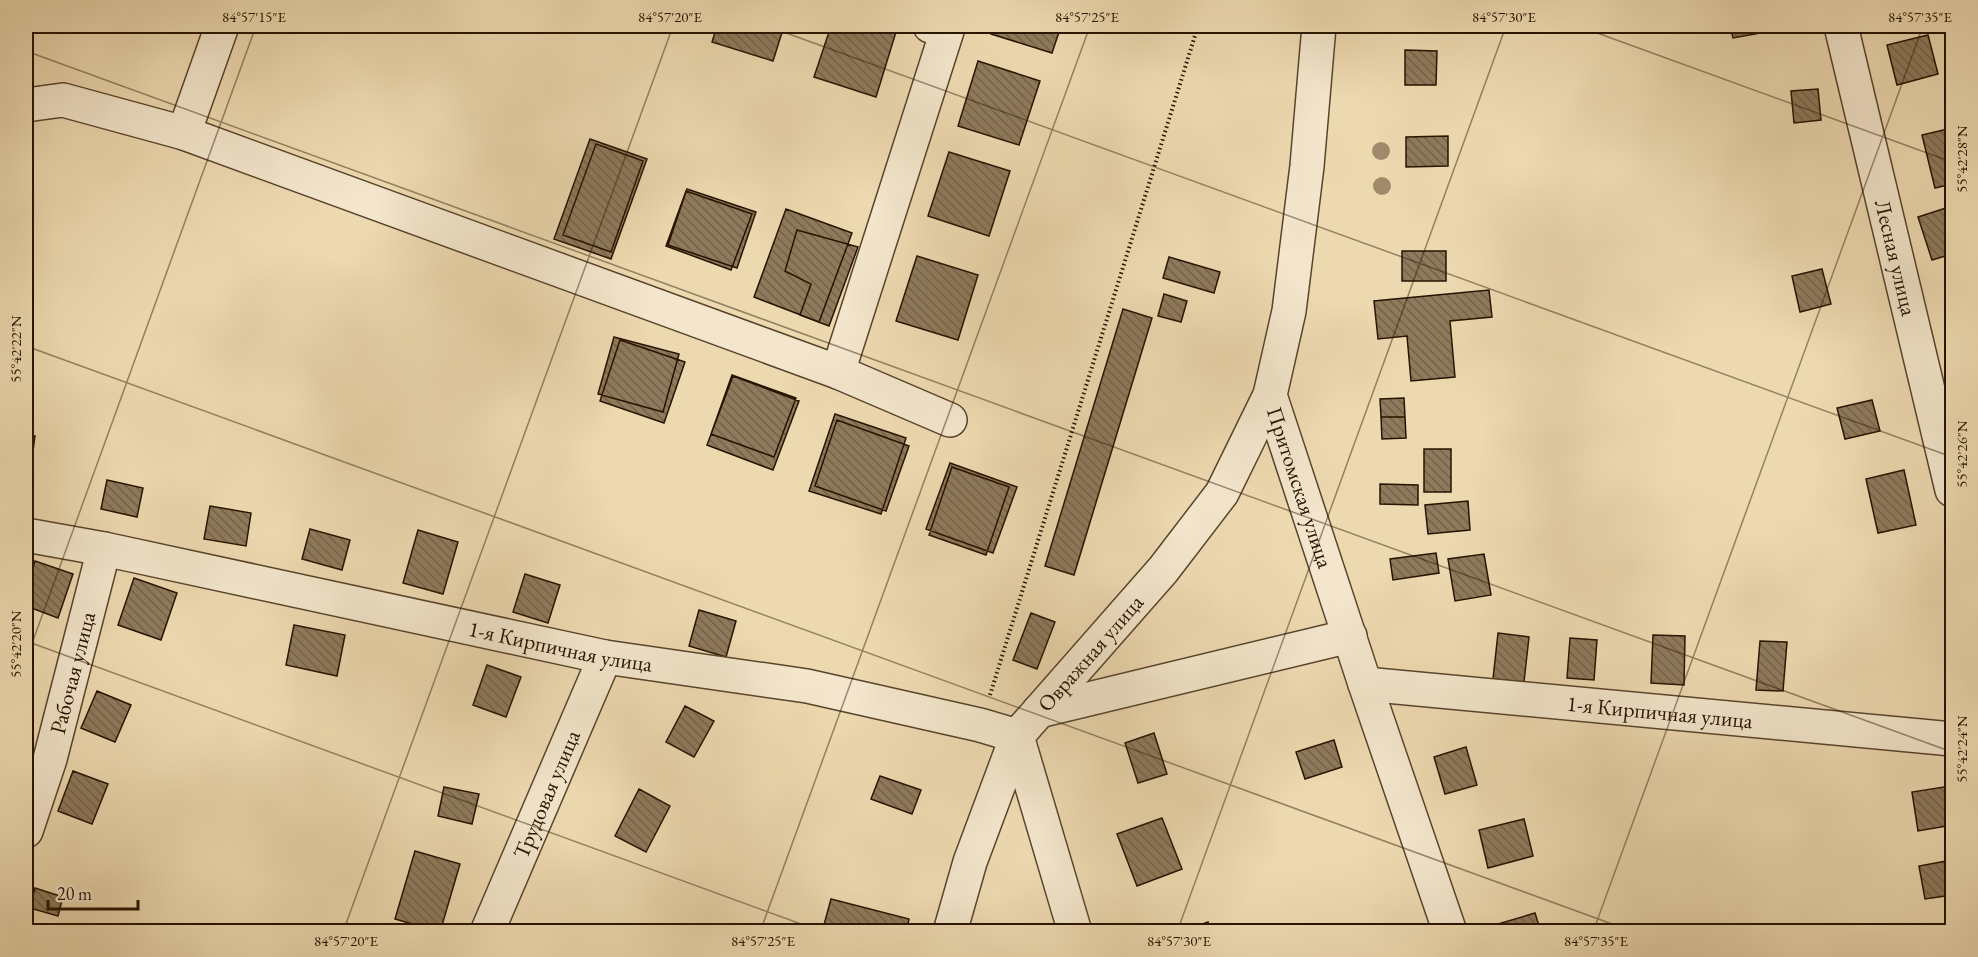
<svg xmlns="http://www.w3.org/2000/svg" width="1978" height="957" font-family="'EB Garamond',serif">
  <defs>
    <pattern id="building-back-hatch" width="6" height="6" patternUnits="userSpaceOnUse" patternTransform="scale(1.5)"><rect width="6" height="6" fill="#8e7a5c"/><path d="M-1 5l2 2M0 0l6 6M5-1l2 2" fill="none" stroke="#74634a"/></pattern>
  </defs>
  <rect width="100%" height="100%" fill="#edd9b0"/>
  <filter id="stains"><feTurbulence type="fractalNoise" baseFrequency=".00333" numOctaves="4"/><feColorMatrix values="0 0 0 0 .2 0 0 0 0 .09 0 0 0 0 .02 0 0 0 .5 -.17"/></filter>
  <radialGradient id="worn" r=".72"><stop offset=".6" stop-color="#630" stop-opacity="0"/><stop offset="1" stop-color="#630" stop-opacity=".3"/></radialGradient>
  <path fill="url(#building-back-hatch)" stroke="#271300" stroke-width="1.5" d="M717,26H784L773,61L712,42Z
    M831,26H877L896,32L876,97L814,77Z
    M994,26H1061L1052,53L991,34Z
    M1730,26H1777L1778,30L1733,38Z
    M1928,35L1938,74L1897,85L1887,45Z
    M1405,50L1437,51L1436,85H1405Z
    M978,61L1040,81L1019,145L958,126Z
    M1818,89L1821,120L1794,123L1791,91Z
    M1952,128V184L1935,188L1922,135Z
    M1448,136V166L1406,167V137Z
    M590,139L647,159L611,259L554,239Z
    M596,144L643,161L611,252L563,235Z
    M949,152L1010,171L989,236L928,216Z
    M687,189L756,212L737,268L668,245Z
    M686,191L752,214L731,270L666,246Z
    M1949,207L1952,217V254L1932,260L1918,217Z
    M786,209L852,233L819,322L754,297Z
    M797,230L858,247L829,326L800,315L811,284L785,271Z
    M1402,251H1446V281H1402Z
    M917,256L978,275L958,340L896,321Z
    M1169,257L1220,272L1214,293L1163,278Z
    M1822,269L1831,304L1800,312L1792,276Z
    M1952,281V315L1945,283Z
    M1489,290L1492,317L1450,321L1455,377L1411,381L1407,336L1378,339L1374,301Z
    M1164,294L1187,301L1181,322L1158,316Z
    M1123,309L1152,318L1074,575L1045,566Z
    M614,337L679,354L663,412L598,394Z
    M620,340L685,362L664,423L600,401Z
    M732,375L796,398L774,457L711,434Z
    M733,376L799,401L773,470L707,445Z
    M1404,398L1405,417H1381L1380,399Z
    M1872,400L1880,431L1845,439L1837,408Z
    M835,414L906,438L881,514L809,491Z
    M1381,417H1405L1406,438L1382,439Z
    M837,420L909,446L886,511L815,486Z
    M26,435L35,436L26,505Z
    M1424,449H1451V492H1424Z
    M950,463L1017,487L993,553L926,529Z
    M952,467L1009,487L986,555L929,535Z
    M1904,470L1916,525L1878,533L1866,479Z
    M107,480L143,488L137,517L101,509Z
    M1380,484L1418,485V505L1380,504Z
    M1468,501L1470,530L1428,534L1425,505Z
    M210,506L251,513L246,546L204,539Z
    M310,529L350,540L342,570L302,559Z
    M418,530L458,542L443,594L403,583Z
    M1436,553L1439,573L1393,580L1390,559Z
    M1484,554L1491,595L1455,601L1448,559Z
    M35,561L73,574L58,618L26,606V588Z
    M525,574L560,585L548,623L513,612Z
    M134,578L177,593L161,640L118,625Z
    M699,610L736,621L726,657L689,646Z
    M1031,613L1055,622L1037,669L1013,660Z
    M294,625L345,635L337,676L286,665Z
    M1498,633L1529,637L1524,682L1493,679Z
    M1653,635L1685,636L1684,685L1651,683Z
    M1570,638L1597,640L1594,680L1567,678Z
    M1760,641L1787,642L1783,691L1756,690Z
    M487,665L521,677L506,717L473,705Z
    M97,691L131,705L115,742L81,728Z
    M685,706L714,721L694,757L666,742Z
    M1154,733L1167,774L1138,783L1125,743Z
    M1334,740L1342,767L1305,779L1296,752Z
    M1466,747L1477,785L1445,794L1434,757Z
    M73,771L108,784L92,824L58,811Z
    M880,776L921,790L912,814L871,799Z
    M1950,786L1952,803V825L1918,831L1912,792Z
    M444,787L479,794L472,824L438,816Z
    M639,789L670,806L646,852L615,836Z
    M1162,818L1182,869L1137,886L1117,834Z
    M1524,819L1533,856L1488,868L1479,830Z
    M415,851L460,864L440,932L395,919Z
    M1952,860V895L1925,899L1919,866Z
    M35,888L63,897L58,916L30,908Z
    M831,899L909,919L906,932H822Z
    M1535,913L1541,932H1500L1498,924Z
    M1208,922L1211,932H1180Z"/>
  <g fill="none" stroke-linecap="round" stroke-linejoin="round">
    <g stroke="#58442c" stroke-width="36">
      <g id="minor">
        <path d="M222,26L184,133L838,372L950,420"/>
        <path id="s1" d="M1319,26L1307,166L1289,311L1270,395L1365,684L1450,932"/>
        <path id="s2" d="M1841,26L1952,490"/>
        <path d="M26,105L63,100L184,133"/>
        <path d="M838,372L947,31L930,26"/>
        <path id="s3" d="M26,535L104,549L605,657L807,686L980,725L1017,736"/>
        <path id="s4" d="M1365,684L1952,739"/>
        <path d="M1039,711L1350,636"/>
        <path d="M1017,736L1075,932"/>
        <path id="s5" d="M26,831L50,759L104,549"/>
        <path id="s6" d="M487,932L605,657"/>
        <path id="s7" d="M950,932L970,862L1017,736L1163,570L1222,493L1270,395"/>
      </g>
    </g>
    <path stroke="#271300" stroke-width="4" stroke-dasharray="1.5 3" stroke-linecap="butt" d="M990,695L1198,26"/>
    <use href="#minor" stroke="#f3e6cc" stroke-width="33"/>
  </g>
  <g fill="#9f8b6b">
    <circle cx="1381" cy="151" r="9"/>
    <circle cx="1382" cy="186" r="9"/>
  </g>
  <path fill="none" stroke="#271300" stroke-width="1.5" stroke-opacity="0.45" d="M767,26L1952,457M1578,26L1952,162M26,51L1952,752M26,346L1634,932M26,641L823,932M26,660L256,26M343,932L673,26M760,932L1090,26M1177,932L1506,26M1593,932L1923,26"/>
  <g text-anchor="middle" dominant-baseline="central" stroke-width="6" stroke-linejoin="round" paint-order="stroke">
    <g font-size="22" fill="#271300" stroke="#f3e6cc">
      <text stroke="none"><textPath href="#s2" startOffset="238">Лесная улица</textPath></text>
      <text stroke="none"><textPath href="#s1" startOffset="470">Притомская улица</textPath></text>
      <text stroke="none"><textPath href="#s3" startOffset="546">1-я Кирпичная улица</textPath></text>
      <text stroke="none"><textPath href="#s7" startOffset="318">Овражная улица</textPath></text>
      <text stroke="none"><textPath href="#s5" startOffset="165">Рабочая улица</textPath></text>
      <text stroke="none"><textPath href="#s4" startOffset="296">1-я Кирпичная улица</textPath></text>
      <text stroke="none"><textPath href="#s6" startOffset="150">Трудовая улица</textPath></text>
    </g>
  </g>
  <rect width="1978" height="957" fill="none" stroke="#edd9b0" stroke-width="66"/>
  <path d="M48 900v9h90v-9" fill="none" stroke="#271300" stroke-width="3"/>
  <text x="57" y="900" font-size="18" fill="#271300" stroke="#f3e6cc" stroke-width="4.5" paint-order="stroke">20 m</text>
  <rect x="33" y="33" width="1912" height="891" fill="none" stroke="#271300" stroke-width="2"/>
  <g font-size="15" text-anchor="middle" fill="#271300">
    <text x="254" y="22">84°57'15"E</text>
    <text x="670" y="22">84°57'20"E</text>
    <text x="1087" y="22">84°57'25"E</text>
    <text x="1504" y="22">84°57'30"E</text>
    <text x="1920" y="22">84°57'35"E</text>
    <text transform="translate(1962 159) rotate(-90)" y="5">55°42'28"N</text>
    <text transform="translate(16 349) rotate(-90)" y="5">55°42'22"N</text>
    <text transform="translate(1962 454) rotate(-90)" y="5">55°42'26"N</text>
    <text transform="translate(16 644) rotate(-90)" y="5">55°42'20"N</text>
    <text transform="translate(1962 749) rotate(-90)" y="5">55°42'24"N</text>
    <text x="346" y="946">84°57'20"E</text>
    <text x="763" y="946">84°57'25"E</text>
    <text x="1179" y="946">84°57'30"E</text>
    <text x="1596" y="946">84°57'35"E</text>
  </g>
  <rect width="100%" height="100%" filter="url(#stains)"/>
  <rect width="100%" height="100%" fill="url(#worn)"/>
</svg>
